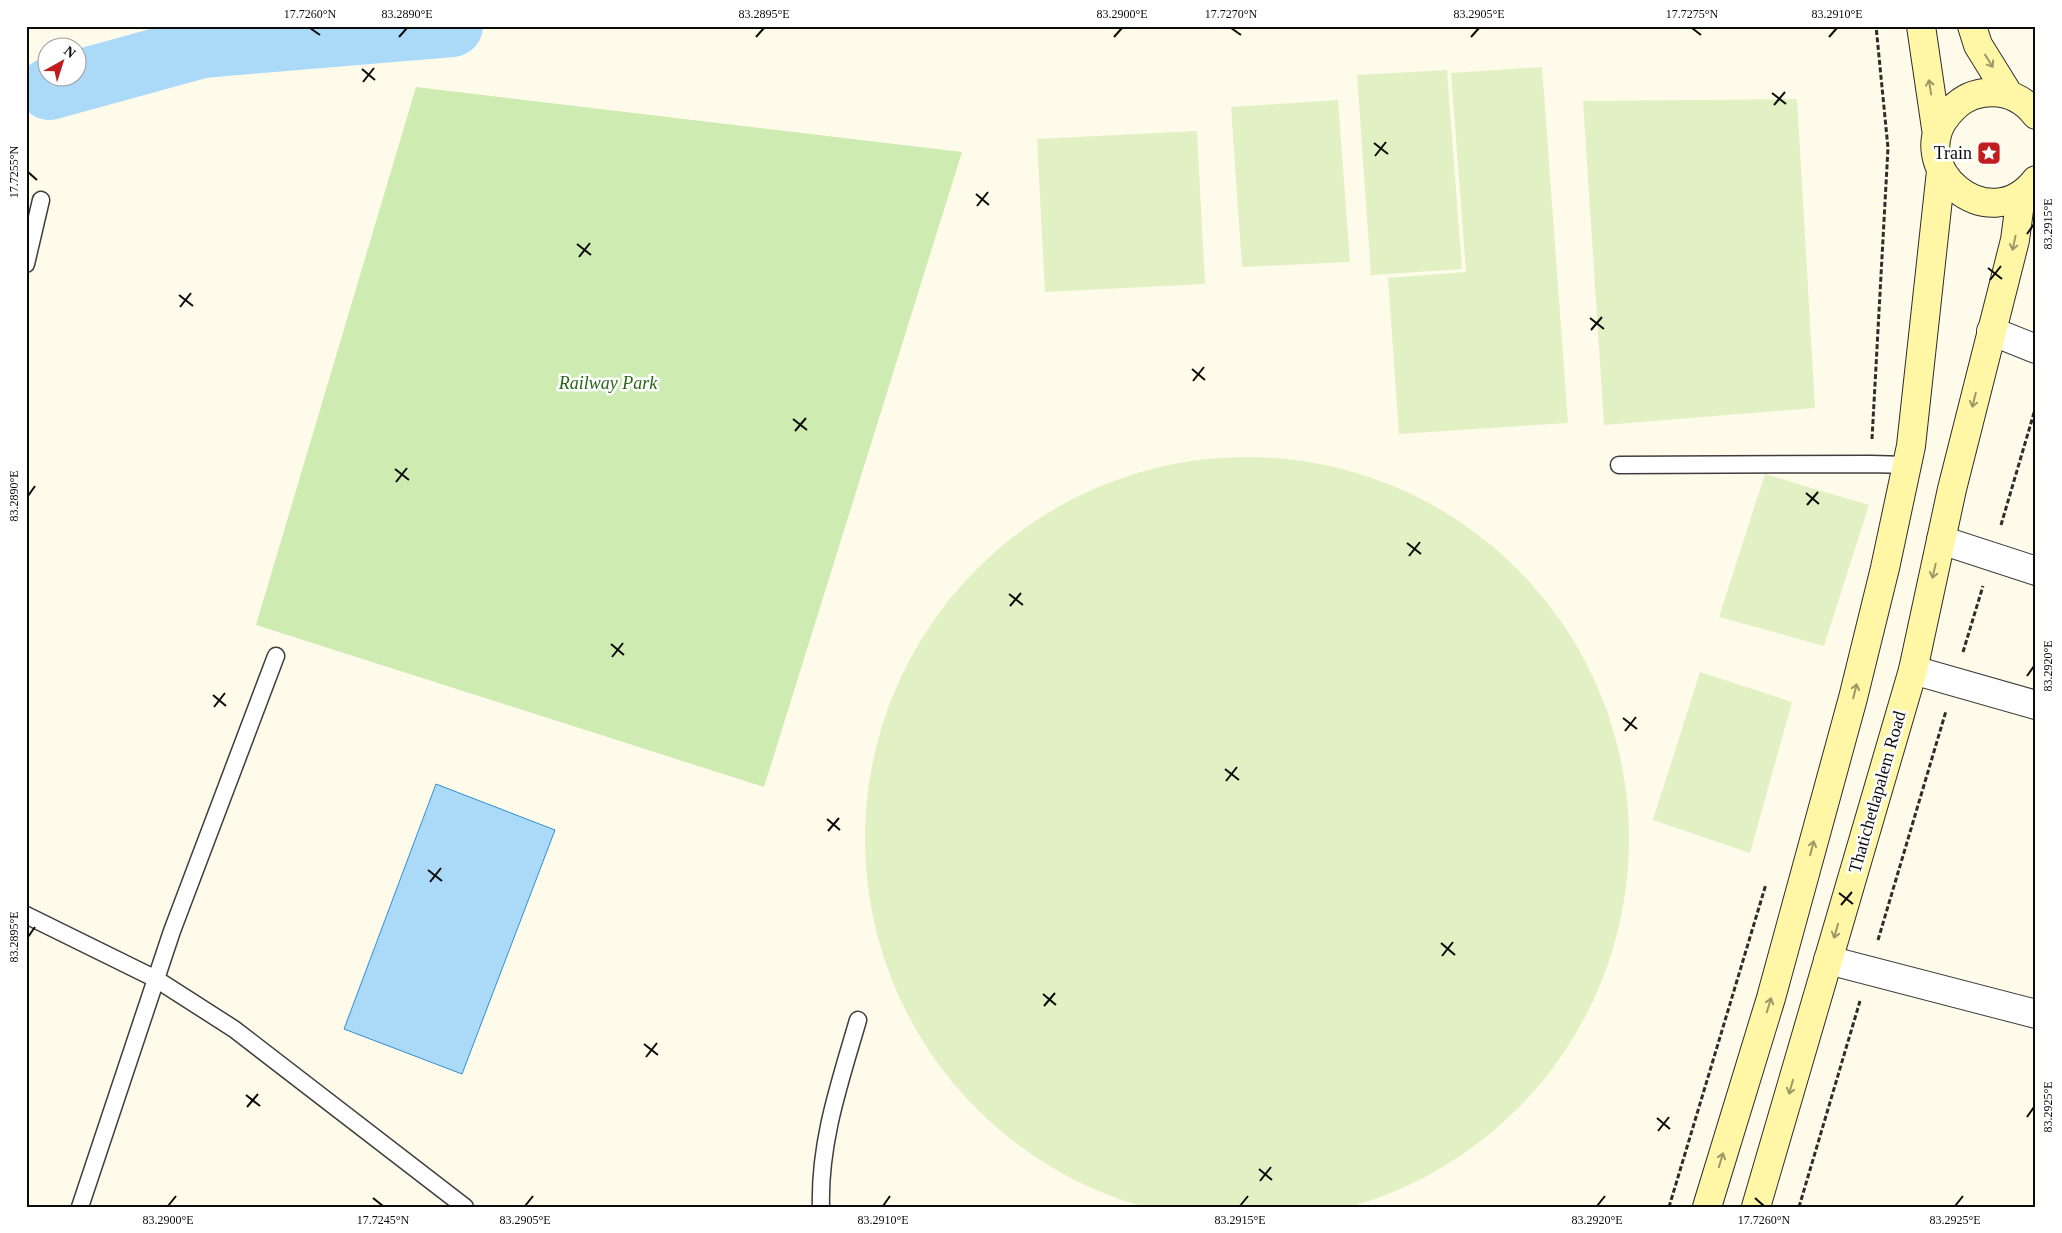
<svg xmlns="http://www.w3.org/2000/svg" width="2062" height="1233" font-family="'Times New Roman',serif">
  <rect width="100%" height="100%" fill="#fffbea"/>
  <path fill="#ceebb2" d="M416,87L962,152L764,787L256,625Z"/>
  <path fill="#e1f1c4" d="M1542,67L1568,423L1399,434L1388,278L1466,272L1451,73Z
    M1447,70L1462,269L1371,275L1357,75Z
    M1797,99L1815,408L1604,425L1583,101Z
    M1338,100L1350,262L1242,267L1231,107Z
    M1197,131L1205,284L1045,292L1037,139Z
    M865 839a382 382 0 1 1 764 0a382 382 0 1 1-764 0Z
    M1765,474L1869,505L1824,646L1719,617Z
    M1700,672L1792,702L1750,853L1653,820Z"/>
  <path fill="#abdaf9" stroke="#2f8ed4" d="M436,784L555,830L462,1074L344,1029Z"/>
  <g fill="none" stroke-linecap="round" stroke-linejoin="round">
    <path stroke="#abdaf9" stroke-width="62" d="M49,89L202,47L452,26"/>
    <g stroke="#3e3e3e" stroke-width="19">
      <path id="lane" d="M26,264L41,200
        M1619,465L1871,464L1907,465
        M26,915L156,979L234,1029L465,1207
        M80,1207L172,931L276,656
        M821,1207C819,1142 840,1082 858,1020"/>
    </g>
    <g stroke="#3e3e3e" stroke-width="30">
      <path id="street" d="M1991,331L2036,349
        M1941,540L2036,571
        M1913,670L2036,705
        M1828,960L2036,1014"/>
    </g>
    <g stroke="#2d2d2d" stroke-width="30">
      <path id="secondary" d="M1921,26L1937,135
        M1972,26L1978,45L2009,95
        M2036,115C2023,98 2004,90 1983,93C1968,95 1958,102 1948,114C1903,166 1989,241 2036,180
        M1707,1207L1771,998L1853,698L1885,568L1911,446L1941,171
        M1756,1207L1913,670L1952,489L2015,240L2021,195"/>
    </g>
    <path stroke="#2d2d2d" stroke-width="3" stroke-dasharray="5 2.5" stroke-linecap="butt" d="M1872,439L1888,148L1876,26
      M2001,525L2036,406
      M1963,652L1983,586
      M1878,940L1946,711
      M1669,1207L1766,884
      M1799,1207L1860,1001"/>
    <use href="#lane" stroke="#fff" stroke-width="16"/>
    <use href="#street" stroke="#fff" stroke-width="28"/>
    <use href="#secondary" stroke="#fff7a5" stroke-width="28"/>
  </g>
  <defs><path id="oneway-shaft" d="M-6 0H5M1.5-3L5.5 0L1.5 3" fill="none" stroke-width="1.6" stroke-linecap="round" stroke-linejoin="round" transform="scale(1.25)"/></defs>
  <g stroke="#9d9967">
    <use href="#oneway-shaft" transform="translate(1989 61) rotate(58)"/>
    <use href="#oneway-shaft" transform="translate(1930 87) rotate(-99)"/>
    <use href="#oneway-shaft" transform="translate(2014 243) rotate(102)"/>
    <use href="#oneway-shaft" transform="translate(1974 400) rotate(104)"/>
    <use href="#oneway-shaft" transform="translate(1934 571) rotate(103)"/>
    <use href="#oneway-shaft" transform="translate(1855 691) rotate(-76)"/>
    <use href="#oneway-shaft" transform="translate(1812 848) rotate(-75)"/>
    <use href="#oneway-shaft" transform="translate(1836 931) rotate(106)"/>
    <use href="#oneway-shaft" transform="translate(1769 1005) rotate(-73)"/>
    <use href="#oneway-shaft" transform="translate(1791 1087) rotate(106)"/>
    <use href="#oneway-shaft" transform="translate(1721 1160) rotate(-73)"/>
  </g>
  <path fill="none" stroke="#0b0b0b" stroke-width="2" d="M310,28L320,35M1231,28L1241,35M1692,28L1701,35M399,37L407,28M756,37L764,28M1114,37L1122,28M1471,37L1479,28M1829,37L1837,28M362,69L375,80M363,82L374,68M1772,93L1786,104M1774,105L1785,92M1374,143L1388,154M1375,156L1386,142M28,172L37,180M976,194L989,205M977,206L988,192M2027,234L2034,224M577,244L591,255M579,257L590,243M1988,268L2002,279M1990,280L2001,266M179,295L193,306M180,307L191,293M1590,318L1604,329M1591,330L1602,317M1192,369L1205,380M1193,381L1204,367M793,419L807,430M795,431L806,418M395,469L409,480M396,482L407,468M1806,493L1819,504M28,496L35,486M1807,505L1818,492M1407,543L1421,554M1409,556L1420,542M1009,594L1023,605M1010,606L1021,593M611,644L624,655M612,657L623,643M2027,676L2034,666M213,695L226,706M214,707L225,693M1623,718L1637,729M1625,731L1636,717M1225,769L1239,780M1226,781L1237,767M827,819L840,830M828,831L839,818M428,870L442,881M430,882L441,868M1839,893L1853,904M1841,905L1852,892M28,937L35,927M1441,943L1455,955M1442,956L1453,942M1043,994L1056,1005M1044,1006L1055,993M644,1044L658,1055M646,1057L657,1043M246,1095L260,1106M247,1107L258,1094M2027,1117L2034,1107M1657,1118L1670,1129M1658,1131L1669,1117M1259,1169L1272,1180M1260,1181L1271,1167M373,1198L383,1206M1755,1198L1764,1206M168,1206L176,1196M525,1206L533,1196M883,1206L890,1196M1240,1206L1248,1196M1597,1206L1605,1196M1955,1206L1963,1196"/>
  <defs>
    <g id="sight-square" transform="scale(1.25)"><rect x="-9" y="-9" width="18" height="18" rx="4" fill="#c11d21" stroke="#fff"/><path d="M0-6L1.8-2.2L6-1.7L2.9 1.2L3.7 5.4L0 3.3L-3.7 5.4L-2.9 1.2L-6-1.7L-1.8-2.2Z" fill="#fff"/></g>
  </defs>
  <g fill-rule="evenodd">
    <use href="#sight-square" x="1989" y="153"/>
  </g>
  <g text-anchor="middle" dominant-baseline="central" stroke-width="5" stroke-linejoin="round" paint-order="stroke">
    <g font-size="18" fill="#0b0b0b" stroke="#fff" text-anchor="end">
      <text x="1972" y="153">Train</text>
    </g>
    <g font-size="18" font-style="italic" fill="#276519" stroke="#fff">
      <text x="608" y="383">Railway Park</text>
    </g>
    <g font-size="18" fill="#0b0b0b" stroke="#fff">
      <text transform="translate(1877 792) rotate(-74)">Thatichetlapalem Road</text>
    </g>
  </g>
  <rect width="2062" height="1233" fill="none" stroke="#ffffff" stroke-width="55"/>
  <g transform="translate(62 62) rotate(39)"><circle r="24" fill="#ffffff" stroke="#9d9d9d"/>
  <path d="M0-4L9 19L0 12L-9 19Z" fill="#c11d21"/>
  <text y="-8" font-size="14" font-weight="bold" text-anchor="middle" fill="#0b0b0b">N</text>
  </g>
  <rect x="28" y="28" width="2006" height="1178" fill="none" stroke="#0b0b0b" stroke-width="2"/>
  <g font-size="12" text-anchor="middle" fill="#0b0b0b">
    <text x="310" y="18">17.7260°N</text>
    <text x="407" y="18">83.2890°E</text>
    <text x="764" y="18">83.2895°E</text>
    <text x="1122" y="18">83.2900°E</text>
    <text x="1231" y="18">17.7270°N</text>
    <text x="1479" y="18">83.2905°E</text>
    <text x="1692" y="18">17.7275°N</text>
    <text x="1837" y="18">83.2910°E</text>
    <text transform="translate(14 172) rotate(-90)" y="4">17.7255°N</text>
    <text transform="translate(2048 224) rotate(-90)" y="4">83.2915°E</text>
    <text transform="translate(14 496) rotate(-90)" y="4">83.2890°E</text>
    <text transform="translate(2048 666) rotate(-90)" y="4">83.2920°E</text>
    <text transform="translate(14 937) rotate(-90)" y="4">83.2895°E</text>
    <text transform="translate(2048 1107) rotate(-90)" y="4">83.2925°E</text>
    <text x="168" y="1224">83.2900°E</text>
    <text x="383" y="1224">17.7245°N</text>
    <text x="525" y="1224">83.2905°E</text>
    <text x="883" y="1224">83.2910°E</text>
    <text x="1240" y="1224">83.2915°E</text>
    <text x="1597" y="1224">83.2920°E</text>
    <text x="1764" y="1224">17.7260°N</text>
    <text x="1955" y="1224">83.2925°E</text>
  </g>
</svg>
